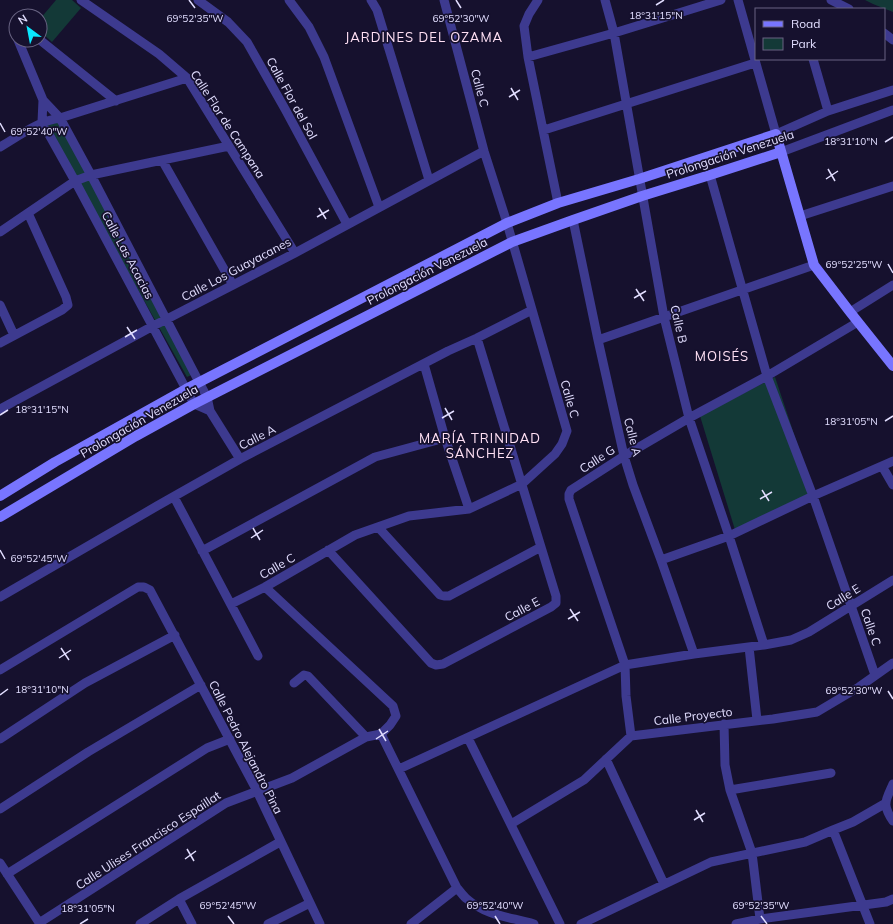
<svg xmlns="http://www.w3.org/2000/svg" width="893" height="924" font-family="Mulish,sans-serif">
  <rect width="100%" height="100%" fill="#16112e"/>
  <path fill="#133937" d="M56,0H72L81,8L52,42L40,31V19Z
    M865,0H893V12L873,4Z
    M58,118L198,372L187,377L45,124Z
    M775,377L814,494L736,533L700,416Z"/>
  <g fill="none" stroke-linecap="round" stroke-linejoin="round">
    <path stroke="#3d3a8f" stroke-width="9" d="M81,0L159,54L187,78L295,253
      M198,0L228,22L247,42L285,109L347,224
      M289,0L309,27L324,57L379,207
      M371,0L377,10L429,180
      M538,0L529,14L524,26L528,57L558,203
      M605,0L614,33L664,317L689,418L729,536L764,645
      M738,0L776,134L828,111L893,90
      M831,0L849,9
      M16,28L15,31L16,34
      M884,33L893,40
      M18,40L43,100L60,118L91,175L199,382L207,397L210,411L240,459
      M40,40L116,101
      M528,57L614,33L721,0
      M813,59L828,111
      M43,100L42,122L75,181L194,404L210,411
      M544,130L755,63
      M0,147C19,136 38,121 60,118L187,78
      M781,152L893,110
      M162,160L233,285
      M710,175L767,376L813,496L875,675
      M800,216L893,186
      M573,220L598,340L624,456L633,485L661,560L694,654
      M0,232L75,181L91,175L229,146
      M0,305L14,335
      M850,312L893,285
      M598,340L814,265
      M0,343L62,310L68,305L66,297L28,213
      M424,364L445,438L469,509
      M0,409L153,326L167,319L295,253L484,151
      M882,466L893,485
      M174,497L258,656
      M378,527L440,595L444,596H449L541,547
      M328,550L431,663L436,665L443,664L551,607L556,603V596L477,338
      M202,551L375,457L445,438
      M661,560L729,536L813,496L893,461
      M265,587L393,706L396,716L390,725L381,734
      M0,597L157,506L240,459L448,351L477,338L532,310
      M231,604L265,587L355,535L409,516L469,509L522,484L555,454L562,444L567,431L507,223L484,151L444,0
      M749,647L757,720
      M0,670L138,587H144L150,590L257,791L320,924
      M294,683L304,675L308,676L366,737
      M724,724L725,765L730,790L752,853L760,919
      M381,734L457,888C460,891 463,896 467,899C486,916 511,917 534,924
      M631,736L626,696L625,665L569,499V494L571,490L624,456L689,418L767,376L858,322
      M468,738L560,924
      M0,739L85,683L175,635
      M606,759L664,884
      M399,769L625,665L694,654L764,645L791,640L809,632L893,580
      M893,784C891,789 886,798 886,803C885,808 890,817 893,821
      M730,790L831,773
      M0,809L88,752L201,685
      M511,824L584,780L631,736L773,719L817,712L859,687L893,663
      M833,830L870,924
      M0,863L40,924
      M7,874L207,748L230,739
      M179,899L192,924
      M39,923L226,803L292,778L366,737L381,734
      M140,924L179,899L280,842
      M268,924L310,903
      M411,924L457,888
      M581,924L711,862L805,842L833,830L853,822L886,803
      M736,924L760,919L886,902L893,899"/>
    <path stroke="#7875ff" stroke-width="10" d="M0,496L55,462L186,389L507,223L558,203L639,179L776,134L814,265L850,312L893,366
      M0,517L136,436L194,404L512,242L573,220L642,196L710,175L781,152"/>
  </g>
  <path fill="none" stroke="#e2deff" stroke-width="1.5" d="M189,0L195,8M456,0L461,8M656,5L664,0M511,88L518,100M509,97L520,90M0,123L5,132M885,142L893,137M828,169L835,181M826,179L838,171M319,208L326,219M317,217L329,210M888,264L893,273M636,289L644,301M634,298L646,291M127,327L135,339M125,337L137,330M445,408L452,420M0,415L8,410M442,418L454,411M885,421L893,416M762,490L769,501M760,499L772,492M253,528L260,540M251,538L263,530M0,550L5,559M570,609L578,621M568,619L580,612M61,648L69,660M59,658L71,650M888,691L893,699M0,695L8,689M379,729L386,741M376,739L388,731M696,810L703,822M694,820L705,813M187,849L194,861M185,859L196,851M228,916L234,924M495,916L500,924M761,916L767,924M80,924L88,919"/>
  <g text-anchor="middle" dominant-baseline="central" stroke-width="3.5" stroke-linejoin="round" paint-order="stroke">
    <g font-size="12" fill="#e2deff" stroke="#16112e">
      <text transform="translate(480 88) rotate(75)">Calle C</text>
      <text transform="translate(292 98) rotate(61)">Calle Flor del Sol</text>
      <text transform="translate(228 124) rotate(57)">Calle Flor de Campana</text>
      <text transform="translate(730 154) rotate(-18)">Prolongación Venezuela</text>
      <text transform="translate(128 255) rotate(62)">Calle Las Acacias</text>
      <text transform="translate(236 269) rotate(-28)">Calle Los Guayacanes</text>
      <text transform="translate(427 271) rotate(-27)">Prolongación Venezuela</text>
      <text transform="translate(679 324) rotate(77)">Calle B</text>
      <text transform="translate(570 399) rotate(74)">Calle C</text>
      <text transform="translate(139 421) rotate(-30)">Prolongación Venezuela</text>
      <text transform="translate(257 437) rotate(-27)">Calle A</text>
      <text transform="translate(633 437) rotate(76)">Calle A</text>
      <text transform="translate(597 459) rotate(-33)">Calle G</text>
      <text transform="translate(277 566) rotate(-30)">Calle C</text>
      <text transform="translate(843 597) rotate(-32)">Calle E</text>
      <text transform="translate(522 609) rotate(-28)">Calle E</text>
      <text transform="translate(871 627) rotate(71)">Calle C</text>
      <text transform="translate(693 716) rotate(-7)">Calle Proyecto</text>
      <text transform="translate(246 747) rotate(63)">Calle Pedro Alejandro Pina</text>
      <text transform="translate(148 840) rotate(-33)">Calle Ulises Francisco Espaillat</text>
    </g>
    <g font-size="13" letter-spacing="1" fill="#ffe0f4" stroke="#16112e">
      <text x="424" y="37">JARDINES DEL OZAMA</text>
      <text x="722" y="356">MOISÉS</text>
      <text x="480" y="438">MARÍA TRINIDAD<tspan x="480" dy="15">SÁNCHEZ</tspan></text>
    </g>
  </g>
  <g font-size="10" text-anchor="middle" fill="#e2deff" stroke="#16112e" stroke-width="3.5" stroke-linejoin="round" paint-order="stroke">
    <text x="656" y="19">18°31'15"N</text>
    <text x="195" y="22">69°52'35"W</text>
    <text x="461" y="22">69°52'30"W</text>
    <text x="39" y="135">69°52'40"W</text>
    <text x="851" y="145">18°31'10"N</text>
    <text x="854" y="268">69°52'25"W</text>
    <text x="42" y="413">18°31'15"N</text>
    <text x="851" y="425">18°31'05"N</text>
    <text x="39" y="562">69°52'45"W</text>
    <text x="42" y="693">18°31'10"N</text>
    <text x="854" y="694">69°52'30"W</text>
    <text x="228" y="909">69°52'45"W</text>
    <text x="495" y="909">69°52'40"W</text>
    <text x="761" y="909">69°52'35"W</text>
    <text x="88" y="912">18°31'05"N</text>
  </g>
  <rect x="755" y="8" width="130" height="52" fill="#16112e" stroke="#686382"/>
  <rect x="763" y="21" width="20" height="6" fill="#7875ff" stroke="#686382"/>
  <text x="791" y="28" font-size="12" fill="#e2deff">Road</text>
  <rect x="763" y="38" width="20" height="12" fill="#133937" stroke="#686382"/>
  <text x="791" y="48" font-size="12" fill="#e2deff">Park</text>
  <g transform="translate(28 28) rotate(328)"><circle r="19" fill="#16112e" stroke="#686382"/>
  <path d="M0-3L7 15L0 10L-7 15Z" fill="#0ae7ff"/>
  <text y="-6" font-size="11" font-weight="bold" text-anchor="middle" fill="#e2deff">N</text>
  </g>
</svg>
